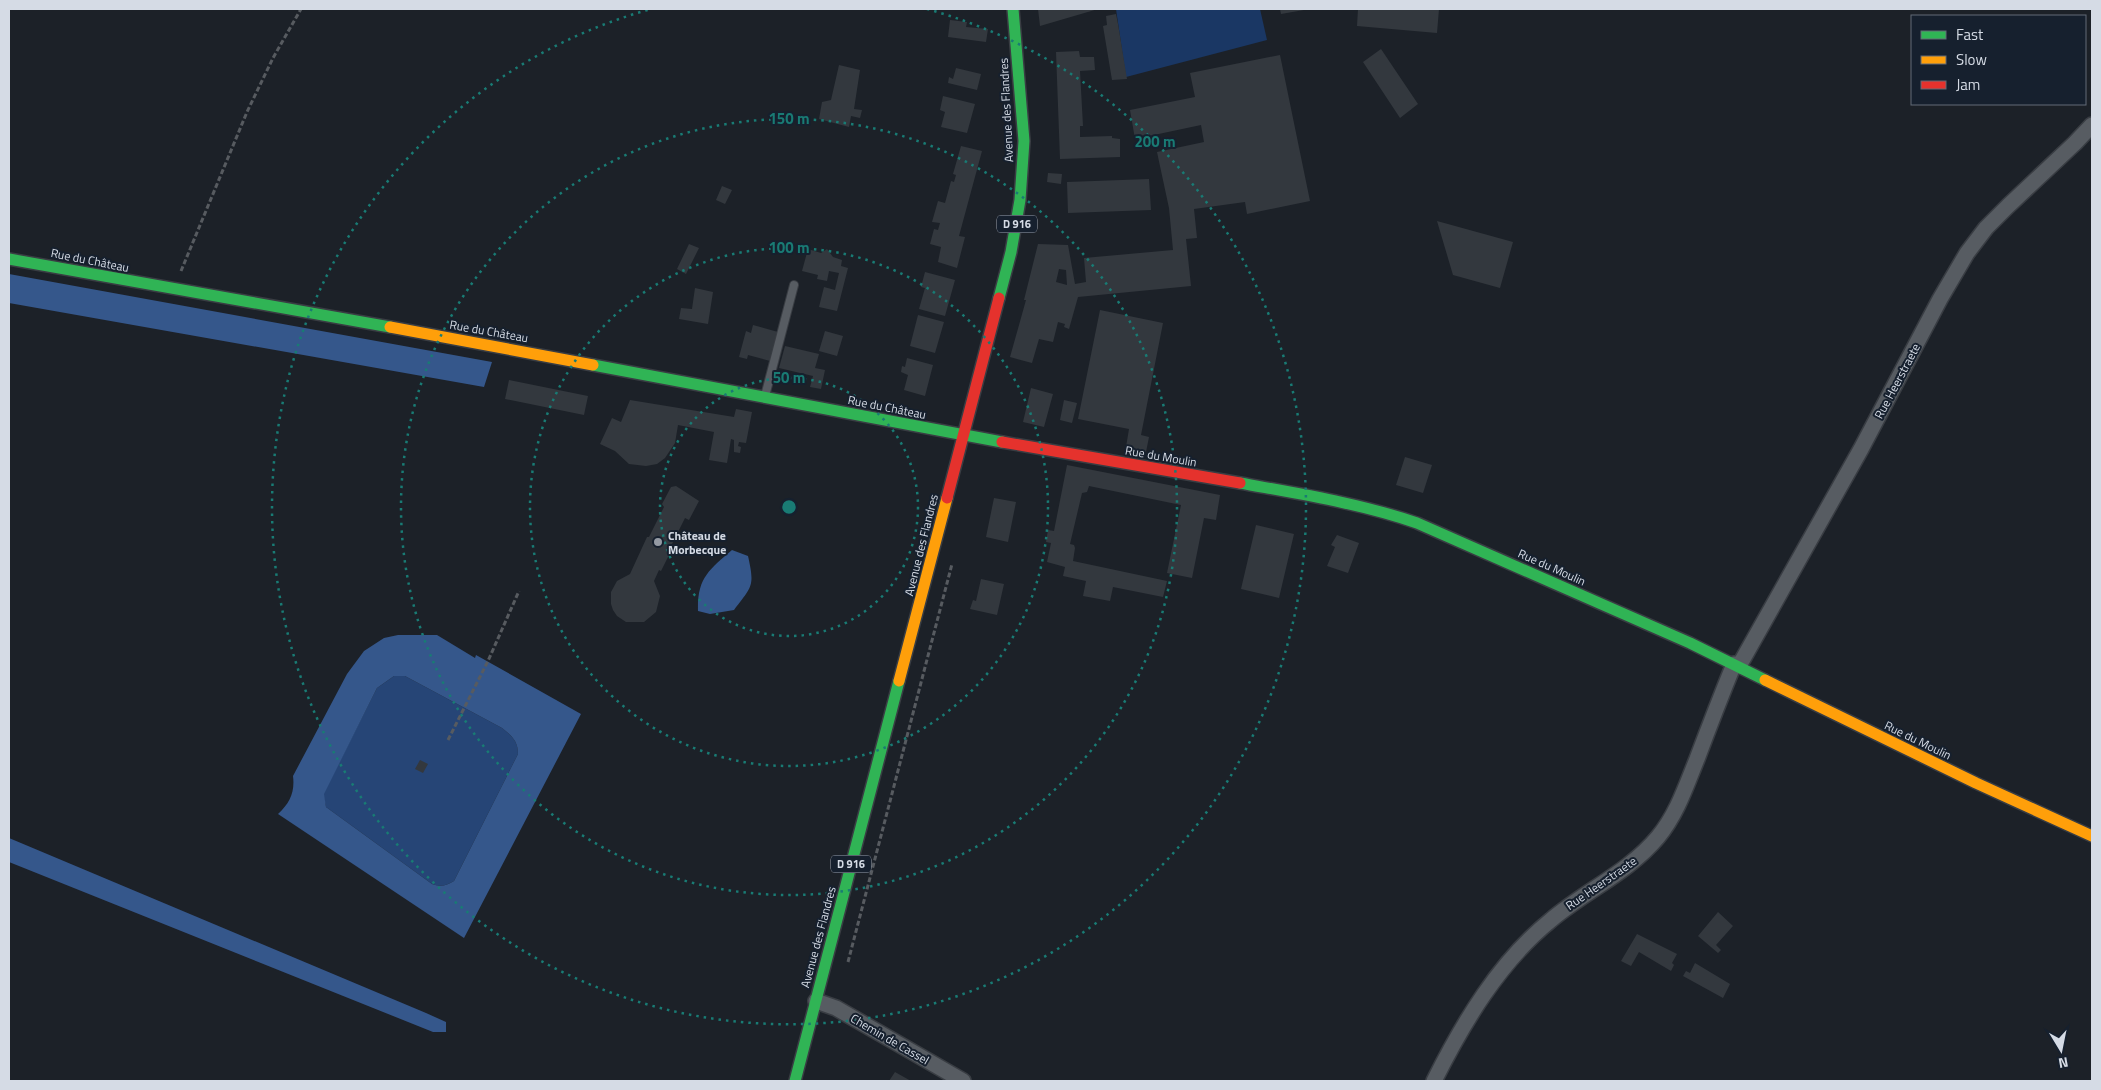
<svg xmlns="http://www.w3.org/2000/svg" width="2101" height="1090" font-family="'Titillium Web',sans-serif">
  <rect width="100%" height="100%" fill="#1c2128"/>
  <path fill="#1a3764" d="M1116,9H1260L1267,40L1126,77Z"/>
  <path fill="#264576" d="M394,676H405L502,728C512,736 518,741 518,754L454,881C446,886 440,887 432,884L326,807L323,794L377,688Z"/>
  <path fill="#35578b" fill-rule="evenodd" d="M9,274L492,362L484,387L9,303Z
    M732,550L748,556C755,587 752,586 734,610L710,614L698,611C697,578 709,570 732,550Z
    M398,635H437L475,658L476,655L581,714L464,938L278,814C290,803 295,792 293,776L347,674L364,651L384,638ZM394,676H405L502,728C512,736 518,741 518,754L454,881C446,886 440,887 432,884L326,807L324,794L377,688Z
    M9,838L426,1013L446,1022V1032H433L9,862Z"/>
  <path fill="#33383e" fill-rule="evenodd" d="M1038,9H1098L1040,26Z
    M1280,9H1304V10L1281,14Z
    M1358,9H1439L1437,33L1357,26Z
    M1116,14L1118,24L1127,79L1112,80L1103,26L1107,25L1106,16Z
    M950,20L967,22L966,27L988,29L986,42L948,37Z
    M1381,49L1418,104L1400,118L1363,62Z
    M1079,51L1080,57H1094L1095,70L1080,71L1083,126H1080V137L1112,136V138L1120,139V157L1060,159L1056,52Z
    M1280,55L1310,201L1247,214L1245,202L1194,209L1197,238L1186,239L1191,286L1078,297L1069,329L1064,327L1065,324L1058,322L1053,342L1039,339L1032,363L1010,357L1026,300H1024L1038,244L1068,245L1075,284L1086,282L1084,258L1173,250L1169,208L1157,152L1204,142L1201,125L1135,139L1130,110L1195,97L1190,73ZM1059,269L1066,270L1067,285L1056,282Z
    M839,65L860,70L854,109L862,110L860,118L851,116L849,127L819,119L822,102L831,100Z
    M956,68L981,74L977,90L948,83L949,77L953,79Z
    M943,96L975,104L967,133L941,127L945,112L940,110Z
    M961,146L982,151L959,236L965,237L957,268L938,262L941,247L930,244L934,229L938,230L940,223L932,222L938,201L945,203L951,181L954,182L956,175L953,174Z
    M1048,173L1062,174L1061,184L1047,182Z
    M1149,179L1151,210L1068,213L1067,182Z
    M722,186L732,190L725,204L716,200Z
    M1437,221L1513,242L1500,288L1453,275Z
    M689,244L699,248L686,274L677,269Z
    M808,249L821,253L827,249L833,257L842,260L841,266L848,268L837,311L819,307L824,287L835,290L839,273L829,271L827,281L817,279L818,275L802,271Z
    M925,272L955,280L945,316L919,309L925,288L921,287Z
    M695,288L713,292L708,324L679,319L681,308L692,309Z
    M1100,310L1163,323L1141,435L1149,437L1146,452L1126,447L1129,429L1078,419Z
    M918,315L944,322L935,353L910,346Z
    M753,325L778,332L770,361L748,355L747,359L739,357L746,331L751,333Z
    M825,331L843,336L837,356L819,351Z
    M785,346L819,354L815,368L825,370L821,389L810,387L813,376L779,368Z
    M907,358L933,365L925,396L904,390L908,375L901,372L902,366L905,367Z
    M509,380L588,396L584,415L505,399Z
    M1031,388L1053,394L1044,427L1023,422Z
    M630,400L734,417L736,409L752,412L746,443L739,442L738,446L741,447L740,453L734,452V440L731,439L727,463L709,460L714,432L678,425L675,443L665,458L657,464L646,466L629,464L615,451L600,444L612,418L621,422Z
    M1064,400L1077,403L1072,423L1060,420Z
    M1405,457L1432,465L1423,493L1396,485Z
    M1067,465L1220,495L1216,520L1204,518L1192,578L1167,573L1181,505L1089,486L1087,492L1082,493L1070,544L1074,545L1075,548L1073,561L1167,581L1163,597L1113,587L1110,601L1083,596L1086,581L1063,576L1065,567L1047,562L1051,543L1046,542L1048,530L1054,531Z
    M676,486L699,501L689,520L685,518L670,548L672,549L661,571L659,570L654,581L660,596L656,612L644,622H626L617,616L613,610L611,604V592L617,581L630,574L647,537H649L664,507L662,504L671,487Z
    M994,498L1016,502L1008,542L986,537Z
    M1256,525L1294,534L1279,598L1241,589Z
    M1337,535L1359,543L1348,573L1327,566L1335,547L1331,545Z
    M981,579L1004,584L997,615L970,609L973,600L976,601Z
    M420,760L428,764L423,773L415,769Z
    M1718,912L1733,926L1716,945L1721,950L1718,953L1698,936Z
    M1637,934L1677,954L1672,963L1674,965L1671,971L1639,952L1631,966L1621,961Z
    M1695,963L1730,984L1723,998L1683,976L1686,971L1690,973Z
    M895,1072L911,1081H889Z"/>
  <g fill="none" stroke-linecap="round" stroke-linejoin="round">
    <g stroke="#393d43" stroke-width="10">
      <path id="lane" d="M765,396L794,285"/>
    </g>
    <g stroke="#393d43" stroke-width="18">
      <path id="street" d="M1739,666L1861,449L1940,299L1967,253L1986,228L2008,206L2075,143L2092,125
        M816,1001L836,1008L963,1081
        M1434,1081C1463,1023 1499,962 1551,920C1585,891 1629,872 1658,837C1677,814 1686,786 1697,759C1709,727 1721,696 1734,664"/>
    </g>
    <g stroke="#393d43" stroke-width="14">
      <path id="fast" d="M9,259L390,327
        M999,298L1011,252L1020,200L1024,141L1013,9
        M593,365L1002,442
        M1240,483C1300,494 1359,503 1417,523L1690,643L1765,680
        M795,1081L899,681"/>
    </g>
    <g stroke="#393d43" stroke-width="14">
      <path id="slow" d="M390,327L593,365
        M1765,680L1976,783L2092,836
        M899,681L947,498"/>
    </g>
    <g stroke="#393d43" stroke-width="14">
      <path id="jam" d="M1002,442L1240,483
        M947,498L999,298"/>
    </g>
    <path stroke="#575b60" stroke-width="3" stroke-dasharray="5 2.5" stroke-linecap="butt" d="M181,271L247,112L273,58L301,9
      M448,740L488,661L519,591
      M848,962L952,564"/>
    <use href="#lane" stroke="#575c62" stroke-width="8"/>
    <use href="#street" stroke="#575c62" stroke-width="15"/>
    <use href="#fast" stroke="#30b455" stroke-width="11"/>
    <use href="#slow" stroke="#ff9f0a" stroke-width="11"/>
    <use href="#jam" stroke="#e5322d" stroke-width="11"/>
  </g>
  <g fill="none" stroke="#197b74" stroke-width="2.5" stroke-dasharray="2.5 5">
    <circle cx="789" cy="507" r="129"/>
    <circle cx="789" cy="507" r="259"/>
    <circle cx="789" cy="507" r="388"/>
    <path d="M927 9A517 517 0 1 1 651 9"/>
  </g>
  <circle fill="#949aa3" stroke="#16202e" stroke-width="2" cx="658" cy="542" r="5"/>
  <g text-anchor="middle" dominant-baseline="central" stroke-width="4" stroke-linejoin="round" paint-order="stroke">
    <g fill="#16202e" stroke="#9ca3ae" stroke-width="1">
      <rect x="997" y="215.5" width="40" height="17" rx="4"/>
      <rect x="831" y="855.5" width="40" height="17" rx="4"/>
    </g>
    <g font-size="11" font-weight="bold" fill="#d5dbe5">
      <text x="1017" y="224">D 916</text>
      <text x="851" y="864">D 916</text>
    </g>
    <g font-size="12" fill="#d5dbe5" stroke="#16202e">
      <text transform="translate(1006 110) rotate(-93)">Avenue des Flandres</text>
      <text transform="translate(90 260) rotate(11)">Rue du Château</text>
      <text transform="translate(489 331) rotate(10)">Rue du Château</text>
      <text transform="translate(1897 381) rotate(-62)">Rue Heerstraete</text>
      <text transform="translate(887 407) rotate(11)">Rue du Château</text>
      <text transform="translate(1161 456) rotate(10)">Rue du Moulin</text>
      <text transform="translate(921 545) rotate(-76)">Avenue des Flandres</text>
      <text transform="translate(1552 567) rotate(24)">Rue du Moulin</text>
      <text transform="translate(1918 740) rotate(26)">Rue du Moulin</text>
      <text transform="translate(1601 883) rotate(-35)">Rue Heerstraete</text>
      <text transform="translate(818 937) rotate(-75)">Avenue des Flandres</text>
      <text transform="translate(890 1039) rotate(30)">Chemin de Cassel</text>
    </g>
    <g font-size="12" font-weight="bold" fill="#d5dbe5" stroke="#16202e" text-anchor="start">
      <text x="668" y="535">Château de<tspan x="668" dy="14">Morbecque</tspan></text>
    </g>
  </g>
  <circle cx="789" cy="507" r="8" fill="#197b74" stroke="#16202e" stroke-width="2.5"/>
  <g font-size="15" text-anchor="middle" font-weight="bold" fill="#197b74" stroke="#16202e" stroke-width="4" stroke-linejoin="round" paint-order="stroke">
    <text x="789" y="124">150 m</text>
    <text x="1155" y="147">200 m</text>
    <text x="789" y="253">100 m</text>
    <text x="789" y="383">50 m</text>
  </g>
  <rect width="2101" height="1090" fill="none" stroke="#d5dbe5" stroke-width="20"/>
  <rect x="1911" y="15" width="175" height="90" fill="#16202e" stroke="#626b77"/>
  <rect x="1921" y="31" width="25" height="8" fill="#30b455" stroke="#626b77"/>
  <text x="1956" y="40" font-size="15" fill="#d5dbe5">Fast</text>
  <rect x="1921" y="56" width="25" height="8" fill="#ff9f0a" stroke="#626b77"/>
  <text x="1956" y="65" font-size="15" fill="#d5dbe5">Slow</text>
  <rect x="1921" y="81" width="25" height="8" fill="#e5322d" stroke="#626b77"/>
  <text x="1956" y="90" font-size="15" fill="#d5dbe5">Jam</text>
  <g transform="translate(2061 1050) rotate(170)" stroke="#16202e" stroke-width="4" paint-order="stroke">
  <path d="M0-4L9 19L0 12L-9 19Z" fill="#d5dbe5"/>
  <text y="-8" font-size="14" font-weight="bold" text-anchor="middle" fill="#d5dbe5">N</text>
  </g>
</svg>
